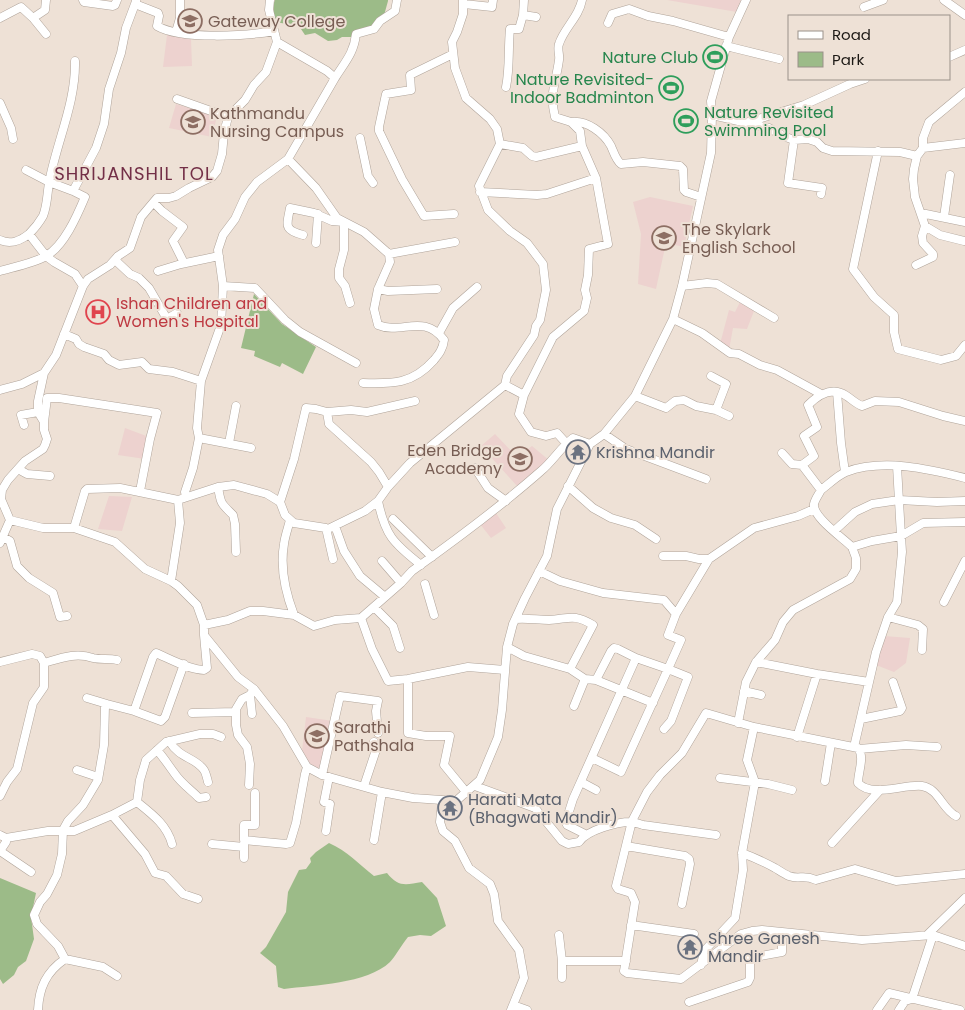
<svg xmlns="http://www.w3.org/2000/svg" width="965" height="1010" font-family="Poppins,sans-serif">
  <rect width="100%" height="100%" fill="#eee1d6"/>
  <path fill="#edd2cf" d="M667,0H741L737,12Z
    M185,11L200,12L196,31L180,30Z
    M167,35L191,39L192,66L163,67Z
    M176,104L217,116L212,137L169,128Z
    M650,197L693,206L684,247L666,243L656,289L638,284L641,234L633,202Z
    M740,302L754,311L747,329L733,328L729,350L720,344L729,310L735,312Z
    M125,428L149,437L145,459L118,455Z
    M495,434L517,457L532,446L550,461L518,487L481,446Z
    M109,496L132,497L122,531L98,529Z
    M496,513L506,528L491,538L480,524Z
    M884,636L910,638L906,663L894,672L876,665Z
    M306,717L333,721L322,773L311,767L302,751Z"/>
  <path fill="#9cbb88" d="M275,0H388V1L383,19L358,37H342L337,40L328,41L315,33L305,35L299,26L275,22L273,5Z
    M254,294L282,324L316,347L303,374L282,363L280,367L254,356L255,351L241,348Z
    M329,843C347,851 359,864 374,876L387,873C398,887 405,885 422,882L437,898L446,926L431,936L420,935L408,937C402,944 395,957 390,962C367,984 314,985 284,989L278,987L276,966L260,953L266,947L286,912L288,892L299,870L306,869L311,862L310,858L316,852Z
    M0,878L36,893L31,917L34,939L26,961L18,967L14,975L3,984L0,979Z"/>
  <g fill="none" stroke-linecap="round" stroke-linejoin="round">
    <g stroke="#b0a49a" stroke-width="9">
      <path id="street" d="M83,0L84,2L113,6L115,5L117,0
        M270,0L269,10L277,42L266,72L254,85L245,100L228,117L224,133L222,154L217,171L212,177L189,188L176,196L169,198H157L141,217L130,248L118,256L110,265L88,279L83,286L56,355L44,373L38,401V412L44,422V430L47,439L45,445L43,449L25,461L8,480L2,490L1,499L10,520L43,528H74L115,542L145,569L171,581L178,586L197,605L204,625V635L238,677L254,689L283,726L307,767L322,775L382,792L413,798L456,801L480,780L498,737L502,710L507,647L513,624L525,598L547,556L557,509L590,444L604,434L635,396L673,319L682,286L711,153L712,115L711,101L729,37L746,0
        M463,0V14L457,32L452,42L455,68L466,98L490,119L497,129L500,144L479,186L488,210L510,231L527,243L543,264L546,290L540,320L536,326L534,335L507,376L505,385L524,395
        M944,0L965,15
        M136,1L135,4L158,13L159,16L157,26C181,40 247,36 274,31
        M464,4L492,7L493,0
        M864,7L883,0
        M523,15L536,17
        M0,18L21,7L33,18L45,10L46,0
        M33,18L46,34
        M608,23L612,14L629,9L648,16L673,21L729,37
        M176,32L180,18V0
        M277,42L327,71L335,78L288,159L316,188L337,218L364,232L389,254L390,262L378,289L388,291L437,289
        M726,46L779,59
        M453,54L410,75L411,90L386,94L379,127V131L402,179L424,216L454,214
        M949,57L965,50
        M335,78C345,62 354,53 356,34L374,29L380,21L395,11L397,0
        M506,87C510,68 508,48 510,29H519L523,15L524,0
        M177,99L228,117
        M0,103L11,128L13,139
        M712,115L769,128L783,136L794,140L808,139L817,142L823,148L832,151L900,152L917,156
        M571,122C587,120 604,133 611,146C614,153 616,160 621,164L643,162L680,166L683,169L684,190L686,192L701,197
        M745,123L804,105L850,84L865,79
        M360,138L368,176L373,183
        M794,140L788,183L822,188L821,194
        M500,144L523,148L532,156L536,157L582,146
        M923,148L965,143
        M878,151L853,269L874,297L894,315V332L898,349L941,360L956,356L965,345
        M26,170L49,182L73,191
        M480,192L537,195L547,194L596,178
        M154,203L162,211L183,227L173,241L184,263
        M921,213L965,222
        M944,217L950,175
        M925,226L940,235L964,241
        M29,234C34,229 39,223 43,216C48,204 47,190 50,178C58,139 76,101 75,61
        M303,235C283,230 287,225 290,208L314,213L332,221L344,222V250L339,269V278L345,286L350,303
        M0,240C11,245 20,241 29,234L46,256L54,262L75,274L83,286
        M316,243L318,214
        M389,254L455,242
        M115,260L130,274L139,278L149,288L167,319L177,313
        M916,265L933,257V254L923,243L922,236L925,226L915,197L913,179L914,169L917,156L923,148V138L929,122L965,92
        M0,271C14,267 34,263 46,256C64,246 77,216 85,197L73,191L96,148L104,124L109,89L121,53L126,28L135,4
        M158,271L181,264L219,256
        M223,286L255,288L285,320L300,332L356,363
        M682,286L707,283L717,284L774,318
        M673,319L702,333L730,353L739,354L760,365L777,370L821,394
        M439,333L453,308L477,287
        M64,334L76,339L79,344L84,347L104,354L109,360L119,365L142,362L149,369L173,372L201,381
        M711,376L726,384L716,410
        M363,383C393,384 413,384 434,360C439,354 443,349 444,340C424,313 401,335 378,325L374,309L378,289
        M0,390L22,384L44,373
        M837,392L841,443L845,472
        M635,396L666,408L675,401L684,400L696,406L716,410L729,416
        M415,401L367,412L351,410L327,412L329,424L371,462L379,472L388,487L378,501C385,535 393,543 421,565
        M44,422L47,398H59L157,413L150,439L140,491
        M24,425L21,415L38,412
        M604,434L626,449L706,479
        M199,438L251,448
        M229,443L236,406
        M566,443L557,433L546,436L531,432L519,414L524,395L553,337L584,311L587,298L585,290L588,275L589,249L608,244L596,178L582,146L580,131L571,122L555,117C549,92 556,83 559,60C560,55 557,49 559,44C564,28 579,17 582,0
        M782,453L792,464L802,465
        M897,466L901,536
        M475,468L488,488L506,501
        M18,469L27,474L50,476
        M568,486L593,508L611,518L635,525L656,539
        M218,487C221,505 221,503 233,515L235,524L236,552
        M388,487L410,463L505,385
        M821,490C829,484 838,475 846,472C883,458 929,469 965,478
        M186,497L185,492L193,468L199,438L197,428L201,381L221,325L223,286L218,250L223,235L235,219L245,197L257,182L288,159
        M280,502L294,459L306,408L316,409L327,412
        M393,519L432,557
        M290,520C288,528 285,536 284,544C280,567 286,594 294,615
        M335,526L344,551L360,576L385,597
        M74,528L85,491L87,489L120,488L178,500
        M330,528L365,511L378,501
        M834,531L855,512L872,504L899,500L937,502L965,501
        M901,536L923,523L965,522
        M3,537L10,541L17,566L29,578L53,593L60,617L67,616
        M0,543L10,520
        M663,556H686L699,559H709L754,528L798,516L814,509
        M382,561L401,583
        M539,571L560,581L603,593L664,600L676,614L668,635L681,640L668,669L688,677L671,721L664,729
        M171,581L180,523L178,500L218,487L234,485L267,494L280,502L285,515L294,523L326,528L333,559
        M425,584L434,615
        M944,602L965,561
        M374,607L393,626L400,648
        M676,614L709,559
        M888,617L918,625L923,629L922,650
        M361,618L372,649L388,681L408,679L468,667L505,670
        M516,619C527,618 538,620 549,620C569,619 573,613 593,625L570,669
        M204,625L228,620L250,611H263L294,615L314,626L335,620L361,618L401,583L412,571C457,539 500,507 541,471C553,461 561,447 573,438L590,444
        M507,647L524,656L570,669L585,679L596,680L653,703
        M0,662L32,654L40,656L44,663V687L33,703L17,769L7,782L0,796
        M756,662L817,674L869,682
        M44,663C61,658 76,652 93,658C100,660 109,658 117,660
        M184,664L165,717L161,721L134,711L153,657L156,653C170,659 190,670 204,670L207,668L204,635
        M408,679V733L426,736H450L444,765L467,793
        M596,680L611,651L614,648L618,649L636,658
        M744,691L761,695
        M250,695L252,714
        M87,698L107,704
        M574,706L585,679
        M192,713L236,712
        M861,719L900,711L902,708L893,682
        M738,723L746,682L756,662L775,640L783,622L793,610L850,579L856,569V558L852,547
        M797,737L817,674
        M169,741C180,759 195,757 204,770C206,773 207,778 208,782
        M854,747L876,652L888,617L897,602L902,552L901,536L872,541L852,547C843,538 812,517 814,504C815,499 819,494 821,490L802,465L814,456L804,436L817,427L808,405C816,397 829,388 841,393C849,396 854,403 862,406L875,401L899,402L943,416L965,421
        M859,749L906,745L937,747
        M157,750C164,758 169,766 175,774C181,783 191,790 199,798L206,797
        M77,770L98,777
        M322,775L340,696L378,701L376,711L378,733
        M720,778L768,784L792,790
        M825,781L831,743
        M581,782L596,790
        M249,785L250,764L247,747L238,735L236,725V709L242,699L250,695L254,689
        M364,786L376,750L374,742
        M475,786L535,808L562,841L568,844L579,842C587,830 617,822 631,822C635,822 639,824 643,825L716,835
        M255,793V825H244V840L286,844L290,843L296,823L305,774L307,767
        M137,802C152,814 167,825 172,844
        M442,802L440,822L443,831L455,841L469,868L490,884L494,894L498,921L519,950L524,978L511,1010
        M112,815L137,802L140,780L146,760L166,742L200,734H213L221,737
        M956,816C943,810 938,788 922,786C903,784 872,798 858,783C858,772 865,757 858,748L754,727L706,713L682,753L660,775L647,792L632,821L616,886L618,889L631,893L635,902L624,971L627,973L681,979L741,934L752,931L762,930L862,940L933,935L965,946
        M326,831L330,804L324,802L329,777
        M585,834L567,825L566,821L573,799L636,658L668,669L621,772L592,758
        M0,835L6,838L48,831H74L112,815L145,854L155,873L166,876L183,894L198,899
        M6,838V842L0,851L31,872
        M374,840L382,792
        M832,843L880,790
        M212,844L244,847
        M244,844V858
        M626,846L685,856L689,859L690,864L682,904
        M742,853C753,857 764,862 775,868C780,871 784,874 789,876C800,880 803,874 816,880L855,869L896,881L965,874
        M631,925L694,934
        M559,935L562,961H626
        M927,935L965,898
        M65,959L103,967L117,976
        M562,961V978
        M701,965L704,951L735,918L743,870L742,853L755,782L747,760L754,727
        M689,1002L748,982L750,978V958L782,952V932
        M513,1005L527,1010
        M38,1010C39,988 46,972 65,959L58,946L37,924L34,915L40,902L47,894L57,875L62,854L63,830L68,821L83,805L98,780L104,745L105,706L107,704L134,711
        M877,1010L889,993L960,1010
        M899,1010L905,1001L912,999L933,935"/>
    </g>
    <use href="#street" stroke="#fff" stroke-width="8"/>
  </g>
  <defs>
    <g id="university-ring" transform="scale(1.25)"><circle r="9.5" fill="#eee1d6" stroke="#8d6e63" stroke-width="1.5"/><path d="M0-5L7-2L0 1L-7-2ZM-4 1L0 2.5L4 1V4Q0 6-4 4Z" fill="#8d6e63"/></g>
    <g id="stadium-ring" transform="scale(1.25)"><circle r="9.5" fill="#eee1d6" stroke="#2e9e5b" stroke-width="1.5"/><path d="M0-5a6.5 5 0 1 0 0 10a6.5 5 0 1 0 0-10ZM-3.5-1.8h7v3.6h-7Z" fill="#2e9e5b"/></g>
    <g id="school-ring" transform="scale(1.25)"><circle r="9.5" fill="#eee1d6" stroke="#8d6e63" stroke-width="1.5"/><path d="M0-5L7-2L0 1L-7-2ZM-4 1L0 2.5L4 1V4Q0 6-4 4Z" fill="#8d6e63"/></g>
    <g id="hospital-ring" transform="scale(1.25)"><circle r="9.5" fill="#eee1d6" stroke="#e0444e" stroke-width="1.5"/><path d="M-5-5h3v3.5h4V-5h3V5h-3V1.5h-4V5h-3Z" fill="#e0444e"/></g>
    <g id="temple-ring" transform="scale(1.25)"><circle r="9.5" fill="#eee1d6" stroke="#6b7280" stroke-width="1.5"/><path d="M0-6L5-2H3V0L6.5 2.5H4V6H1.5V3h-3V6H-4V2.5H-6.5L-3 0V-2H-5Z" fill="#6b7280"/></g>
  </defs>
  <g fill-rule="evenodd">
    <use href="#university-ring" x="190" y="21"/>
    <use href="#stadium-ring" x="715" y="57"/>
    <use href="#stadium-ring" x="671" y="88"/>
    <use href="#stadium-ring" x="686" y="121"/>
    <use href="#university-ring" x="193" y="122"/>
    <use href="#school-ring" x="664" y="238"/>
    <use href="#hospital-ring" x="98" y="312"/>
    <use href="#temple-ring" x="578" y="452"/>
    <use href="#school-ring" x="520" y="459"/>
    <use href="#school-ring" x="317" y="736"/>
    <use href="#temple-ring" x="450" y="808"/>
    <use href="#temple-ring" x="690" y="947"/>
  </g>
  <g text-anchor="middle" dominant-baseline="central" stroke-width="4" stroke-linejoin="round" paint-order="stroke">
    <g font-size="16" fill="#785e54" stroke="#eee1d6" text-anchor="start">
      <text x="208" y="21">Gateway College</text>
      <text x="210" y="113">Kathmandu<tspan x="210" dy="18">Nursing Campus</tspan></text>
      <text x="682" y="229">The Skylark<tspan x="682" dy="18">English School</tspan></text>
      <text x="502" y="450" text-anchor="end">Eden Bridge<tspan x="502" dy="18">Academy</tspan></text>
      <text x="334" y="727">Sarathi<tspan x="334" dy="18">Pathshala</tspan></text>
    </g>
    <g font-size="16" fill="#27864d" stroke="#eee1d6" text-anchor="end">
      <text x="698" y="57">Nature Club</text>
      <text x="654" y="79">Nature Revisited-<tspan x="654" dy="18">Indoor Badminton</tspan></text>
      <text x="704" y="112" text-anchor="start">Nature Revisited<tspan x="704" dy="18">Swimming Pool</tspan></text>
    </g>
    <g font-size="16" fill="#be3a42" stroke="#eee1d6" text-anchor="start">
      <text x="116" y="303">Ishan Children and<tspan x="116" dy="18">Women's Hospital</tspan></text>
    </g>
    <g font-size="16" fill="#5b616d" stroke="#eee1d6" text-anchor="start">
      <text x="596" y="452">Krishna Mandir</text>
      <text x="468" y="799">Harati Mata<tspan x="468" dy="18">(Bhagwati Mandir)</tspan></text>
      <text x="708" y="938">Shree Ganesh<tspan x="708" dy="18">Mandir</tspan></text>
    </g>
    <g font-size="18" letter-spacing="1" fill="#732f47" stroke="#eee1d6">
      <text x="134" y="173">SHRIJANSHIL TOL</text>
    </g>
  </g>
  <rect x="788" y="15" width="162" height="65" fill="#eee1d6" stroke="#9a9189"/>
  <rect x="798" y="31" width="25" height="8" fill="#ffffff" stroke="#9a9189"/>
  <text x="832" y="40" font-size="15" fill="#1d1915">Road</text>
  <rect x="798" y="52" width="25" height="15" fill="#9cbb88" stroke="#9a9189"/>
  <text x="832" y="65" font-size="15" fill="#1d1915">Park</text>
</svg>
